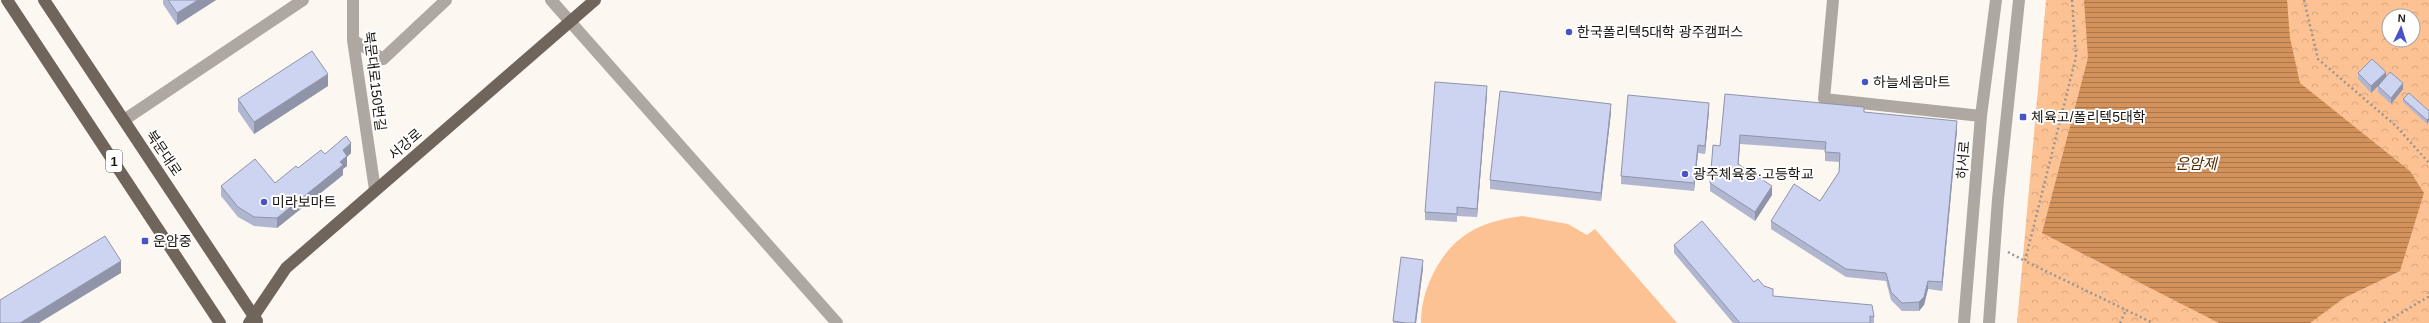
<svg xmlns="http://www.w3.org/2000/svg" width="2429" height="323" font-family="Arial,'Noto Sans KR',sans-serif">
  <defs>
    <pattern id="forest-crowns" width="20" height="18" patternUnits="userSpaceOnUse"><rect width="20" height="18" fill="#fdc293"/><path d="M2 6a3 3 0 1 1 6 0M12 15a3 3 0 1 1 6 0" fill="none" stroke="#d8a67e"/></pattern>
    <pattern id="water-rules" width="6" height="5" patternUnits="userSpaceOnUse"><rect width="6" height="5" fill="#d3925b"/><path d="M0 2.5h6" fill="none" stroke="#aa764a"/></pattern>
  </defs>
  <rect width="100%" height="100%" fill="#fdf7f2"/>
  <path fill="#fdc293" d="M1522,216L1568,224L1587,235L1595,229L1677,323H1421C1421,306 1425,291 1432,276C1452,235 1479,222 1522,216Z"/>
  <path fill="url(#forest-crowns)" fill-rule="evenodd" d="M2046,0H2429V323H2017ZM2389,16H2413V40H2389Z"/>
  <path fill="url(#water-rules)" d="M2084,0H2287L2290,38L2300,83L2410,171L2424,193L2400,271L2344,298L2310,323H2219L2042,233L2088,58Z"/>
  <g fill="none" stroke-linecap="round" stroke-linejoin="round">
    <path stroke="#9b9591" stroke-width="2.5" stroke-dasharray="2 3" stroke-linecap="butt" d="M2072,0L2076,57L2025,261L2153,323
      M2304,0L2318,59L2396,126L2429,163
      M2008,252L2025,261
      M2120,323L2126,310
      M2384,323L2428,297L2429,292"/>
    <path stroke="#aea7a2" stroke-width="12" d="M353,0V40L375,190
      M551,0L837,323
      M1833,0L1824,99L1981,116
      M353,40L383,59L446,0
      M124,120L303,0
      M1964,323L1981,116L1996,0
      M1989,323L1998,199L2019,0"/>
    <path stroke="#70655c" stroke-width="12" d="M7,0L220,323
      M44,0L257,321
      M249,323L286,268L595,0"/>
  </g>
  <path fill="#b0b6d0" d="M163,0H216L177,25L163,4Z
    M2358,73L2386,78L2403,89L2391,104L2378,92V86L2385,78L2371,93L2358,79Z
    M328,86L254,134L238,111V99Z
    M1487,94L1477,217L1457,216V222L1425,220V212Z
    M1725,94L1864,112L1957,130L1942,291L1928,289L1924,305L1919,311H1902L1891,300L1886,281L1846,277L1771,229V221L1820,201L1839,172V162L1825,161V150L1740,144L1738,164L1772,195L1755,221L1710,191V183L1720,146Z
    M2403,99L2429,111V121L2427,124L2403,102Z
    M1709,111L1705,154L1698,153L1694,191L1621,184V176Z
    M1611,112L1601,201L1490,189V180Z
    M351,153L347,157V166L343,169V175L277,228L254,226L238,217L221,196V186L275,183L298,168L325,154Z
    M1674,245L1764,286L1773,296L1874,317V323H1733L1674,253Z
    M1423,268L1416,323H1393V321Z"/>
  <path fill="#9094a9" d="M198,0H216L177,25V13Z
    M2386,72V78L2371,93V86Z
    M328,74V86L254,134V122Z
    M2403,83V89L2391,104V98Z
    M1487,86V94L1477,217V209Z
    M1709,103V111L1705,154V146Z
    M1611,104V112L1601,201V193Z
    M2429,118V121L2427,124V120Z
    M1957,121V130L1942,291V282Z
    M1740,135V144L1738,172V164Z
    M351,143V153L347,157V166L343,169V175L277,228V218L340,162L343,150Z
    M1698,145V153L1694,191V183Z
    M1772,186V195L1755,221V212Z
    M1423,260V268L1416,323H1415Z
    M121,261V273L39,323H20Z
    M1928,281V289L1924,305L1919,311V302Z"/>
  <path fill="#cdd4f2" stroke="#9094a9" d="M168,0H198L177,13Z
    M312,51L328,74L254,122L238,99Z
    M2372,59L2386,72L2371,86L2358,73Z
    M2390,72L2403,83L2391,98L2378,86Z
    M1435,82L1487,86L1477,209L1457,207V214L1425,212Z
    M1500,91L1611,104L1601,193L1490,180Z
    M2409,93L2429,111V118L2427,120L2403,99Z
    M1725,94L1864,107V112L1957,121L1942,282L1928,281L1924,297L1919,302L1902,303L1891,292L1886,273L1846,269L1771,221L1794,184L1820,201L1839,172L1840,153L1825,152L1826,142L1740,135L1738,164L1772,186L1755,212L1710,183L1713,145L1720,146Z
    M1628,95L1709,103L1705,146L1698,145L1694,183L1621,176Z
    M346,136L351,143L343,150L347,156L340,162L343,165L277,218L254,217L238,207L221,186L255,159L275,183L296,166L298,168L321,150L325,154Z
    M1702,221L1754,282L1758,279L1764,286L1773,289V296L1872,305L1874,317L1870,316V323H1740L1674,245Z
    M105,236L121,261L20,323H0V300Z
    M1401,257L1423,260L1415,323H1406L1393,321Z"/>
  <g fill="#4953c8" stroke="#fff" stroke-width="1.5">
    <circle cx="1569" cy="32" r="4"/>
    <circle cx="1865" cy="82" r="4"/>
    <rect x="2019" y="113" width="8" height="8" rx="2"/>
    <circle cx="1685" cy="174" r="4"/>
    <circle cx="264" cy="202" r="4"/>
    <rect x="141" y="237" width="8" height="8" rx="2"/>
  </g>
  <g text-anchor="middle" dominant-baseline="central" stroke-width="4" stroke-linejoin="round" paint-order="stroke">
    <rect fill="#fff" stroke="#5f5b58" stroke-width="1" x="106" y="150" width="16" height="22" rx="3"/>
    <g font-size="13" font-weight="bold" fill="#1a1511">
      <text x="114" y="161">1</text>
    </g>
    <g font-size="14" fill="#1a1511" stroke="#fff" text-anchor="start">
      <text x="1577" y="32">한국폴리텍5대학 광주캠퍼스</text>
      <text x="1873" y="82">하늘세움마트</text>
      <text x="2031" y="117">체육고/폴리텍5대학</text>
      <text x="1693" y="174">광주체육중·고등학교</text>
      <text x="272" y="202">미라보마트</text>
      <text x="153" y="241">운암중</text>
    </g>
    <g font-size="14" fill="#1a1511" stroke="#fff">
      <text transform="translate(375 81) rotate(83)">북문대로150번길</text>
      <text transform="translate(405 144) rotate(-41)">서강로</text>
      <text transform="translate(164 153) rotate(56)">북문대로</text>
      <text transform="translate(1963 160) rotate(-86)">하서로</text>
    </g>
    <g font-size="15" font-style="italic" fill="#552b00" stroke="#fff">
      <text x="2196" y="163">운암제</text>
    </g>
  </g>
  <g transform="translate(2401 28) rotate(4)"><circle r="19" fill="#ffffff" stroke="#a3a1a0"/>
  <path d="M0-3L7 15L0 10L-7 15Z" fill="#4953c8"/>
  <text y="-6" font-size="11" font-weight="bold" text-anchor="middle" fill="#1a1511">N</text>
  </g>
</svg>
